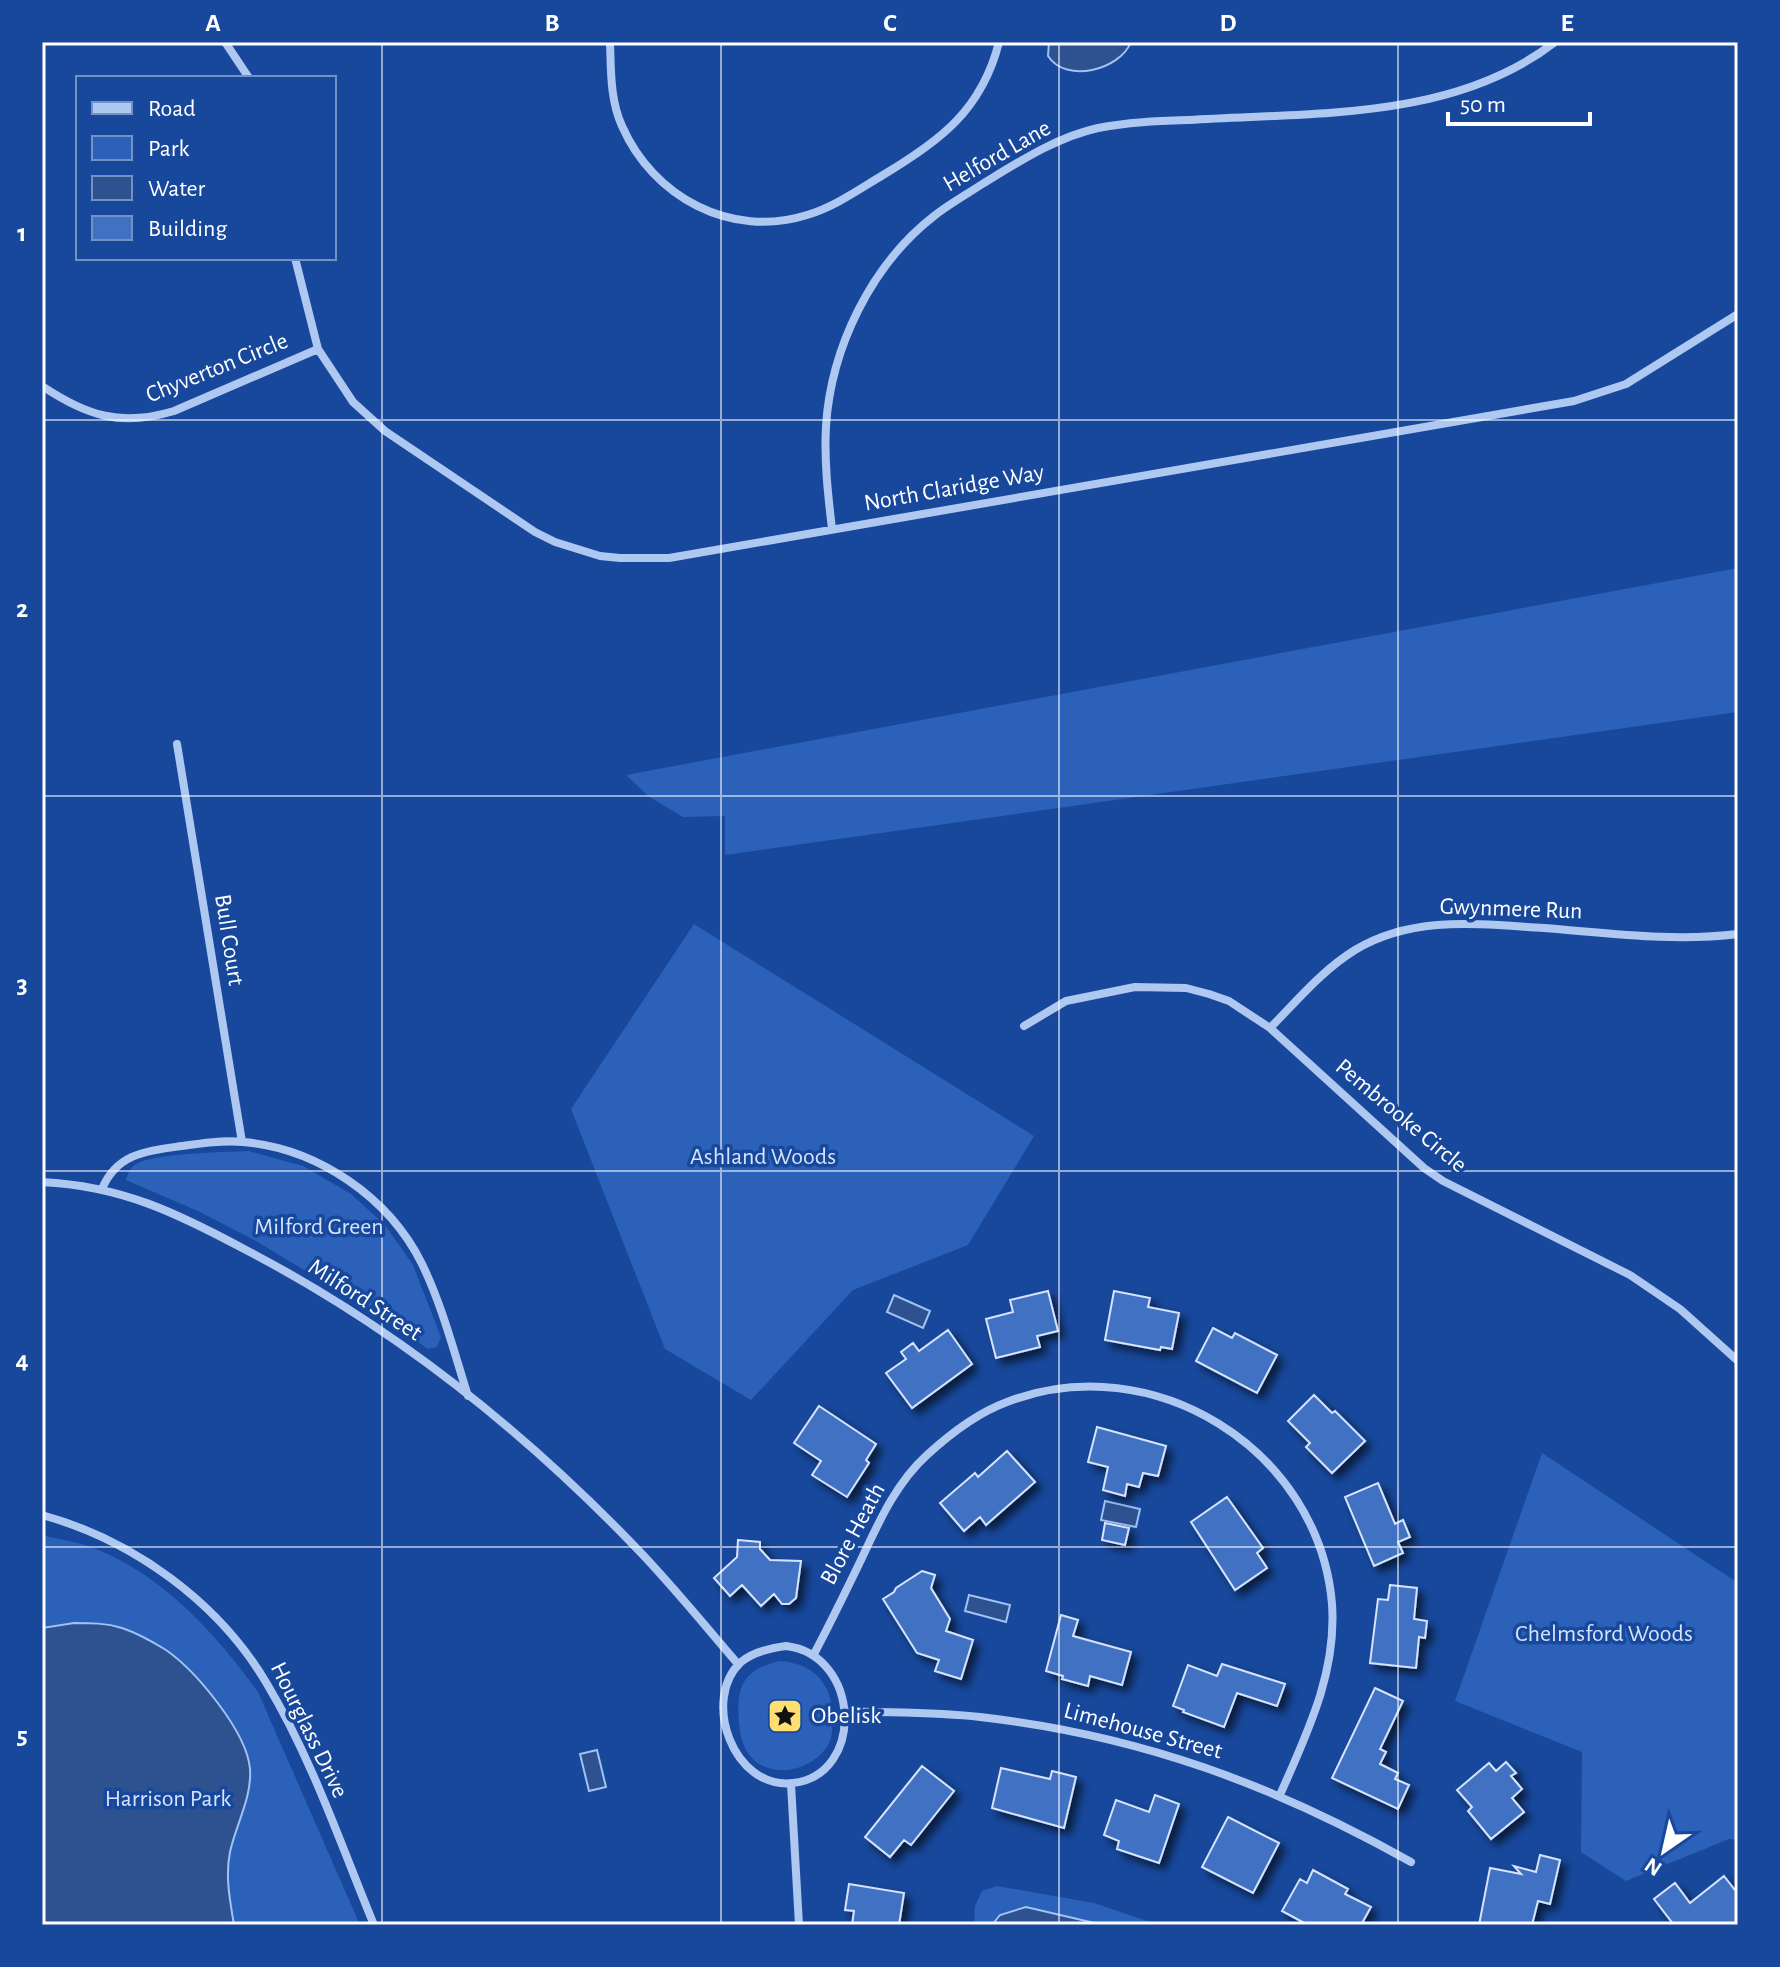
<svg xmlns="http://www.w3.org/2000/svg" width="1780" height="1967" font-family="'Alegreya Sans',sans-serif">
  <defs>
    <filter id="shadow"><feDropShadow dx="6" dy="6" stdDeviation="4" flood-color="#0009"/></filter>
  </defs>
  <rect width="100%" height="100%" fill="#17489c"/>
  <path fill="#2b61b9" d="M1738,568V712L725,855V816L683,817L648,796L626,775Z
    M694,924L1034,1136L968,1245L853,1290L751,1400L665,1349L571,1109Z
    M249,1151L303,1166L351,1194L385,1225L413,1265L441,1337L437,1347L428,1349L383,1318L256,1241L200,1212L126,1180C128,1174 130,1168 136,1164C155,1153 224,1152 249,1151Z
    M1542,1453L1738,1583V1840L1729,1839L1626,1881L1581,1852L1582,1752L1455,1701Z
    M42,1535C60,1540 79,1542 96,1549C164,1576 217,1635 258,1692L360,1925H42Z
    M780,1661C812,1663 833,1683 832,1716C832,1724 833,1733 830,1741C818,1768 775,1782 752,1758C743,1749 740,1735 739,1724C736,1687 742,1670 780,1661Z
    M997,1886L1094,1903L1159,1925H974L975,1906L982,1891Z"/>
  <path fill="#2e5190" stroke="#a0c2f5" stroke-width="2" d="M1049,42H1131C1120,70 1066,84 1048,56Z
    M894,1295L930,1311L923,1328L887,1312Z
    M1105,1501L1140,1509L1136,1527L1101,1520Z
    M969,1595L1010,1605L1006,1622L965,1611Z
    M74,1623C91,1623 106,1623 122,1628C137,1633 153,1642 166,1650C196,1671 247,1732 250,1769C252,1798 236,1824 230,1852C225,1877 230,1900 234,1925H42V1628Z
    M597,1750L606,1787L589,1791L580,1754Z
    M1026,1907L1103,1925H992L1000,1915Z"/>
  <path fill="#4071c2" stroke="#d5e4fc" stroke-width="2" filter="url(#shadow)" d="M1048,1291L1058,1331L1037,1336L1040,1347L996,1358L986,1319L1013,1312L1010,1300Z
    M1114,1291L1150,1298L1148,1307L1179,1313L1172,1349L1161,1347L1160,1350L1105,1340Z
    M1213,1328L1232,1338L1235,1333L1277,1355L1257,1393L1196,1361Z
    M948,1330L972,1364L912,1408L886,1373L906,1359L901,1352L913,1343L919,1351Z
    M1314,1395L1332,1413L1335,1411L1365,1441L1332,1473L1306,1447L1310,1443L1288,1421Z
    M819,1406L876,1444L866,1460L869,1463L847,1497L812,1475L821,1461L794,1443Z
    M1097,1427L1166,1446L1158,1476L1143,1473L1139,1487L1127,1484L1125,1496L1103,1490L1108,1467L1088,1462Z
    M1007,1451L1035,1482L986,1525L980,1517L964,1531L940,1503L975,1473L978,1477Z
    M1378,1483L1395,1524L1403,1520L1410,1537L1398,1542L1403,1553L1374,1566L1345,1497Z
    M1227,1497L1263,1548L1257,1553L1267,1568L1235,1590L1191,1522Z
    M1105,1523L1129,1528L1125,1545L1102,1540Z
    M738,1540L760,1542V1549L770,1560L801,1561L796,1598L789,1604H782L774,1594L761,1606L742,1585L730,1596L714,1578L737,1557Z
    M922,1571L935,1575L931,1588L950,1619L946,1631L973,1640L961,1679L935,1671L939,1660L917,1653L883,1599L894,1592L896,1588Z
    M1390,1585L1417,1588L1414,1619L1427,1621L1425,1638L1419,1637L1416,1668L1370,1663L1378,1599L1388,1600Z
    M1061,1615L1078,1620L1073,1636L1131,1652L1122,1685L1090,1676L1088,1686L1062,1679L1063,1676L1046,1671Z
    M1222,1664L1285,1684L1277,1706L1237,1693L1224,1727L1183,1712L1184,1710L1173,1706L1188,1665L1217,1676Z
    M1375,1688L1403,1701L1380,1749L1386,1752L1380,1764L1398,1773L1395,1779L1409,1785L1398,1809L1332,1778Z
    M1506,1762L1516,1773L1511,1776L1522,1789L1512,1798L1524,1812L1491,1839L1468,1811L1472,1807L1457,1790L1489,1763L1496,1771Z
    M922,1766L954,1791L911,1845L904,1840L890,1857L865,1837Z
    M1001,1768L1050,1779L1052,1771L1076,1777L1064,1828L992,1808Z
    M1155,1795L1179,1804L1159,1863L1117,1849L1119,1841L1104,1835L1116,1800L1149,1812Z
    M1228,1817L1279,1843L1253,1893L1202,1867Z
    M1540,1855L1560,1860L1550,1904L1538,1901L1532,1925H1479L1490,1868L1521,1874L1514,1866L1536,1872Z
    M1313,1870L1348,1889L1345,1894L1371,1907L1361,1925H1308L1282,1911L1300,1879L1307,1883Z
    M1724,1876L1738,1894V1925H1674L1654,1899L1675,1883L1690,1903Z
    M849,1884L904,1893L899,1925H852L854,1911L845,1910Z"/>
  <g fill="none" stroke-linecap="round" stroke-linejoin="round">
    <path stroke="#aec8f2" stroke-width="8" d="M225,42L249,78
      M610,42C611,70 610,100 622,126C653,197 731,239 807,215C834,207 858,190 883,175C940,141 982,110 999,42
      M295,258L318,349L353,402L385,431L535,532L555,542L600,556L620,558H669L1574,401L1626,384L1738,314
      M42,386C87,416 121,427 174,411L318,349
      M832,529C828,495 824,460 826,426C831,348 871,265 934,216C949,204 967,194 984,183C1020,161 1057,137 1098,128C1127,122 1159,121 1189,120C1312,112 1453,121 1555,42
      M177,744L242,1142
      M1024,1026L1066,1001L1135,987L1186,988L1209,994L1229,1001L1270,1028L1424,1168L1443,1181L1630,1275L1680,1309L1738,1361
      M1270,1028C1297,1001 1321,971 1355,950C1413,915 1479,924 1544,928C1609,933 1673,942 1738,934
      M42,1182C122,1186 177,1213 246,1250C394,1327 528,1434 643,1555C676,1590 707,1628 738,1664
      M102,1189C117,1153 147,1151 182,1146C202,1143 223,1140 243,1142C317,1148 389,1197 422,1264C442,1305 454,1352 468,1396
      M42,1515C133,1540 219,1602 267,1684C312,1759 341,1845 374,1925
      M786,1646C861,1655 865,1775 793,1783C733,1790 701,1699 741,1662C753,1652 770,1648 786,1646Z
      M814,1654C830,1624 845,1593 860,1562C878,1524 895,1484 927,1455C951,1433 977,1413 1007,1402C1152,1346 1319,1449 1332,1604C1337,1673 1307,1733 1280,1795
      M845,1711C890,1713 935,1712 980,1717C1139,1735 1272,1784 1411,1862
      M791,1784L799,1925"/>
  </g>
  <path fill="none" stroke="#fff" stroke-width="2" stroke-opacity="0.55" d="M382,42V1925M721,42V1925M1059,42V1925M1398,42V1925M42,420H1738M42,796H1738M42,1171H1738M42,1547H1738"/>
  <defs>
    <g id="sight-square" transform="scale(1.8)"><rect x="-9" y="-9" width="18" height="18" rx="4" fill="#ffdf6f" stroke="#17489c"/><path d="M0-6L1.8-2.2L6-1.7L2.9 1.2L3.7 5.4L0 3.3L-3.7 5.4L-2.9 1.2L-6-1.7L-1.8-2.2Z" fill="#111"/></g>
  </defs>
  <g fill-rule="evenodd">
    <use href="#sight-square" x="785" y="1716"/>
  </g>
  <g text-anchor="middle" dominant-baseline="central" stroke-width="7" stroke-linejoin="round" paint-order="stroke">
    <g font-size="24" fill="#fff" stroke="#17489c">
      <text transform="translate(997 156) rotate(-30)">Helford Lane</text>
      <text transform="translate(217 368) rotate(-22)">Chyverton Circle</text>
      <text transform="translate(954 488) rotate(-10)">North Claridge Way</text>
      <text transform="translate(1511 909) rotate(2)">Gwynmere Run</text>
      <text transform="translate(229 940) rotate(81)">Bull Court</text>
      <text transform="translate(1401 1116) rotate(40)">Pembrooke Circle</text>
      <text transform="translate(365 1300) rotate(33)">Milford Street</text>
      <text transform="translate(853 1534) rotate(-62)">Blore Heath</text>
      <text transform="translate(309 1730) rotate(64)">Hourglass Drive</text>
      <text transform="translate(1143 1731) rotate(15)">Limehouse Street</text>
    </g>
    <g font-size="24" fill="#d5e4fc" stroke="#17489c">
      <text x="763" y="1157">Ashland Woods</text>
      <text x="319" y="1227">Milford Green</text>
      <text x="1604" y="1634">Chelmsford Woods</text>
      <text x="168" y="1799">Harrison Park</text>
    </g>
    <g font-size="24" fill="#fff" stroke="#17489c" text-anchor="start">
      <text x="811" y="1716">Obelisk</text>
    </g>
  </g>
  <rect width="1780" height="1967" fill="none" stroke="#17489c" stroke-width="88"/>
  <rect x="76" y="76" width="260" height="184" fill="#17489c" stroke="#7491c4" stroke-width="2"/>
  <rect x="92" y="102" width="40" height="12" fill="#aec8f2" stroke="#7491c4" stroke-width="2"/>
  <text x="148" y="116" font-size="24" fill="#ffffff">Road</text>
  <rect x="92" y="136" width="40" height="24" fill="#2b61b9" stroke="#7491c4" stroke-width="2"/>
  <text x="148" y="156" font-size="24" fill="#ffffff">Park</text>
  <rect x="92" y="176" width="40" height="24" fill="#2e5190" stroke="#7491c4" stroke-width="2"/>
  <text x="148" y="196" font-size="24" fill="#ffffff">Water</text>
  <rect x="92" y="216" width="40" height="24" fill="#4071c2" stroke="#7491c4" stroke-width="2"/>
  <text x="148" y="236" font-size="24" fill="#ffffff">Building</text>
  <g transform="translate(1664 1851) rotate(214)" stroke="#17489c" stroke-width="6" paint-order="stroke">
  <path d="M0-6L14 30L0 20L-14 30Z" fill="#ffffff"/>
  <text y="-12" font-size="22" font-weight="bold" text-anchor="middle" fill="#ffffff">N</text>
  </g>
  <path d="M1448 112v12h142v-12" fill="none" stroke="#ffffff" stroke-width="4"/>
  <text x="1460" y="112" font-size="24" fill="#ffffff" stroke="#17489c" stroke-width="6" paint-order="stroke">50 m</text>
  <rect x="44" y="44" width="1692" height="1879" fill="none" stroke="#fff" stroke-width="3"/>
  <g font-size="26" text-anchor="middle" font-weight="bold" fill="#fff">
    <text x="213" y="31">A</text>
    <text x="552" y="31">B</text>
    <text x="890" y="31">C</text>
    <text x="1228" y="31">D</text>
    <text x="1567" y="31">E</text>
    <text x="22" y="241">1</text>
    <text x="22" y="617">2</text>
    <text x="22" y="993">3</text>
    <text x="22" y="1368">4</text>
    <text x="22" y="1744">5</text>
  </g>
</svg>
